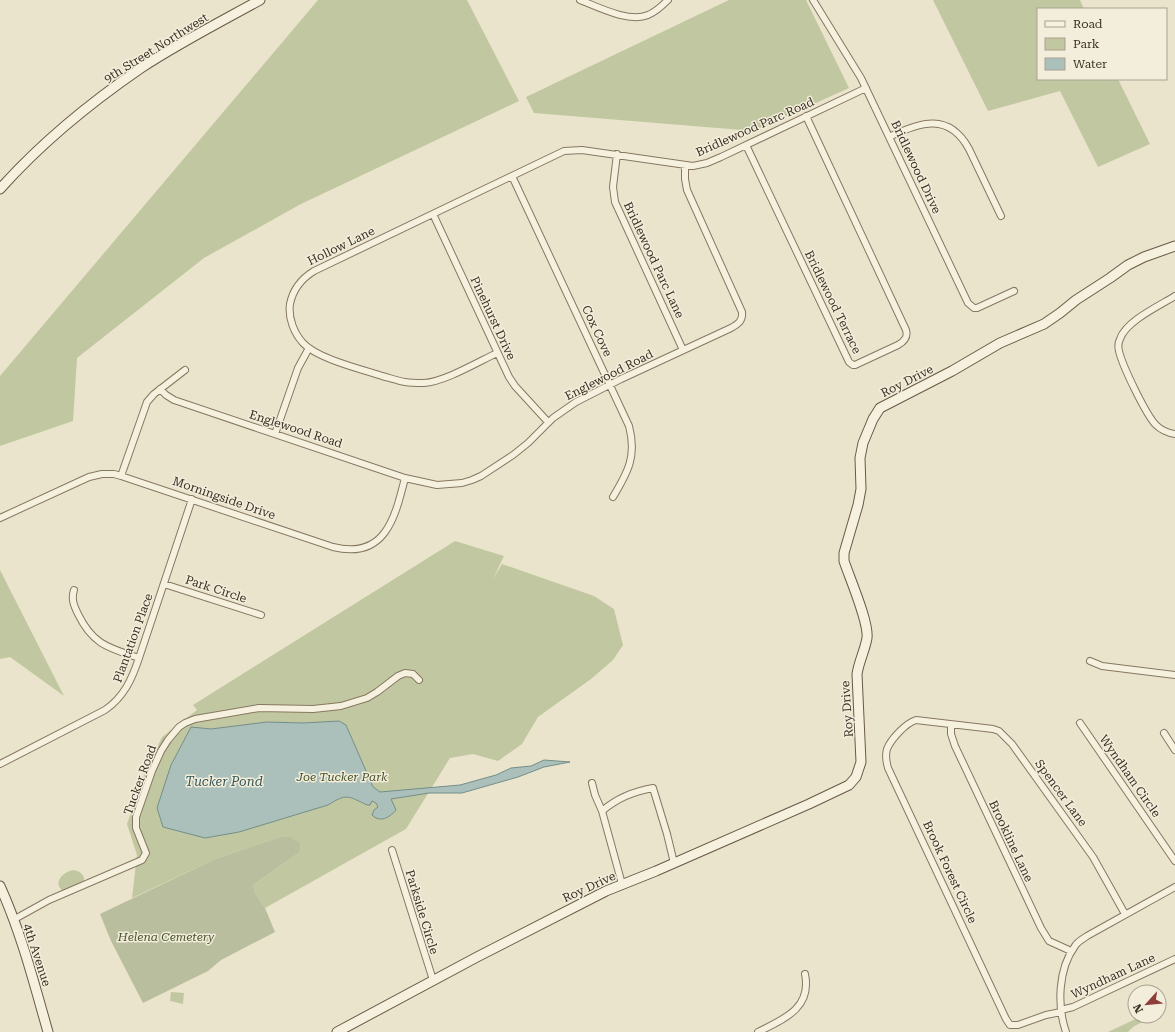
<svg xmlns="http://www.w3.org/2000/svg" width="1175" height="1032" font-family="'Roboto Serif',serif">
  <rect width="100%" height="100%" fill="#ebe4cc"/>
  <path fill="#c1c8a1" d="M318,0H467L519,101L301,204L204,258L77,358L73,421L0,446V376Z
    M729,0H806L849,88L754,131L534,113L526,97Z
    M933,0H1080L1084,9H1038V79H1118L1150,144L1098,167L1060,91L988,111Z
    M455,541L504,556L493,579L502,564L594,596L614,609L623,645L613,660L591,679L538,717L522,744L498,761L473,754L450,758L406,829L265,908L255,893L253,885L300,852L290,837H280L215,859L132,898L137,855L127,824L144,775L162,737L197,710L193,705Z
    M0,570L64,696L10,657L0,659Z
    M73,870C79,871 85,874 84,881L63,891C52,883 63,872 73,870Z
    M171,992L184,993L183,1004L170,1001Z
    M1142,1016H1153L1133,1027L1128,1032H1108Z"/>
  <path fill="#b8be9e" d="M280,837H290L300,843V852L253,885L255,893L265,908L275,932L221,960L208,971L143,1003L111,941L100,914L215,859Z"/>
  <path fill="#acc0bb" stroke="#738e89" d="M339,721L346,725L373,787L380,792L460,785L496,775L511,768L531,766L544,760L570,762L544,767L518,777L462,793H429L391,799L396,810C389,818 380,823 372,815L374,810L378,807L376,803L372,801L370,805H367C348,796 347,793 328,805L239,832L205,838L163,827L157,808L171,765L191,727L211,729L267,722L303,723Z"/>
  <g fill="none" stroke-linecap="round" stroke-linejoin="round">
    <g stroke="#867761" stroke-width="8">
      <path id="street" d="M580,0C598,7 629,23 648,15C656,12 662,6 668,0
        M813,0L861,78L968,303L974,308H977L1014,291
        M889,137C920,122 949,112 969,149L1001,216
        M746,145L849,362L853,365H855L898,345C905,341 908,337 906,330L806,116
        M617,154L613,187L615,202L683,350
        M512,176L629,426C637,456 628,472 613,497
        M433,214L509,377L515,386L548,422
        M1175,296C1159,306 1126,321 1120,339C1118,343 1118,347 1119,351C1122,365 1146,415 1156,425C1161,430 1168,433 1175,434
        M497,353C478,362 444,382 424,383C418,383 411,383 405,382C398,381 390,378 382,376C361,369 318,359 303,343C294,333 288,318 290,304C293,289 301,279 314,271L564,151L582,150L693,166L707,163L721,157L866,88
        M160,389L166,395L174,400L405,478L437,485L462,483L472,480L481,476L513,455L528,443L553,418L576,402L621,379L731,328C738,324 743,321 742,312L687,190L685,179V165
        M275,434L298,368L309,348
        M121,476L147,402L154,394L185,370
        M0,518L89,477L102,474H114L121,476L333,547C385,560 395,518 405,478
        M164,584L261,615
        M74,590C71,599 74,606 78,614C93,645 109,648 139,658
        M1090,661L1102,666L1175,675
        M1080,723L1175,861
        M951,725V734L955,746L1041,928L1049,941L1071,951
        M1164,733L1175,750
        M0,764L105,710C124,697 132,679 139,658L192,499
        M592,783L595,795L602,811
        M392,850L433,980
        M622,884L602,811C616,799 635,791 653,788L667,834L674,863
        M13,920L49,900L142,860L146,853L136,828V817L152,771L161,751L168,740L179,727L185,723L195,719L259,708L313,709L341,706L367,698L377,692L398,676L405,673L413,674L419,680
        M1061,1010L1073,1007L1175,959
        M1061,1012L1046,1015L1018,1025H1010L1006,1019L888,768C886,761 885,756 887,749C891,739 906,723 916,720L993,729L999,731L1012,744L1093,857L1125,914
        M758,1032C784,1019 812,1008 805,974
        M1066,1032C1057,1006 1058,969 1075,946C1078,941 1083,939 1087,936L1175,887"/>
    </g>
    <g stroke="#685944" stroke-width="11">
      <path id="secondary" d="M0,189C41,143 90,103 141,68C179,43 220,22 260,0
        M0,886C21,932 34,983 48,1032
        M337,1032L477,957L606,891L656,871L809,804L849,785L856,777L861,762L857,674C859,661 865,650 867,638C869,622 850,579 844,561V553L858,505L861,489L860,458L863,443L873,419L880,408L952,371L1000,343L1044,324L1060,313L1076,300L1110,278L1128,265L1144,257L1175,246"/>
    </g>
    <use href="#street" stroke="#f6f1df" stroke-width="6"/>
    <use href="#secondary" stroke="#f6f1df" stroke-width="9"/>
  </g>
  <g text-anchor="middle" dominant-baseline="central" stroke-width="3" stroke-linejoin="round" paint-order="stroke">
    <g font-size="12" fill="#392f23" stroke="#f3eddb">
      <text transform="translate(156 48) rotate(-32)">9th Street Northwest</text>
      <text transform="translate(755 127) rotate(-24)">Bridlewood Parc Road</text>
      <text transform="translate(916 167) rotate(65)">Bridlewood Drive</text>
      <text transform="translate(341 246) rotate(-26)">Hollow Lane</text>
      <text transform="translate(654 260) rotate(65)">Bridlewood Parc Lane</text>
      <text transform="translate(833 302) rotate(64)">Bridlewood Terrace</text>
      <text transform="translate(493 318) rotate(65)">Pinehurst Drive</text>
      <text transform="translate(597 331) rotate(65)">Cox Cove</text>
      <text transform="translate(609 375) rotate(-27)">Englewood Road</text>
      <text transform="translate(907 381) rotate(-27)">Roy Drive</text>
      <text transform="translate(296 429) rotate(18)">Englewood Road</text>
      <text transform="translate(224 498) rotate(19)">Morningside Drive</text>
      <text transform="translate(216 589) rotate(18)">Park Circle</text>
      <text transform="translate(133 638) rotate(-70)">Plantation Place</text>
      <text transform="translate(847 709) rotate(-94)">Roy Drive</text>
      <text transform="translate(1130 776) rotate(55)">Wyndham Circle</text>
      <text transform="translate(140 780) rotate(-70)">Tucker Road</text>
      <text transform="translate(1061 793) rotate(54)">Spencer Lane</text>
      <text transform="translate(1011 841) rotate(65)">Brookline Lane</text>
      <text transform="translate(950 872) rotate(65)">Brook Forest Circle</text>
      <text transform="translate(589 887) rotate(-25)">Roy Drive</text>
      <text transform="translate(422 912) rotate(73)">Parkside Circle</text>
      <text transform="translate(37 955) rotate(72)">4th Avenue</text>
      <text transform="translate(1113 976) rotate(-25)">Wyndham Lane</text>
    </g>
    <g font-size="12" font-style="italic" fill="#46532c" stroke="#f3eddb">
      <text x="342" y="777">Joe Tucker Park</text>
      <text x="166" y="937">Helena Cemetery</text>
    </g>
    <g font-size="13" font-style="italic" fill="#345656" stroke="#f3eddb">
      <text x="224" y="781">Tucker Pond</text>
    </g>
  </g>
  <rect x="1037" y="8" width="130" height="72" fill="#f3eddb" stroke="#a9a191"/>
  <rect x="1045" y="21" width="20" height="6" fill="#f6f1df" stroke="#a9a191"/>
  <text x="1073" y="28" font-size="12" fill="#392f23">Road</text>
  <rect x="1045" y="38" width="20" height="12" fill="#c1c8a1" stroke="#a9a191"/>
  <text x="1073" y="48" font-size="12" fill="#392f23">Park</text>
  <rect x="1045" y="58" width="20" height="12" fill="#acc0bb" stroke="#a9a191"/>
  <text x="1073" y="68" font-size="12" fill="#392f23">Water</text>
  <g transform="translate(1147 1004) rotate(243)"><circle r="19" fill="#f3eddb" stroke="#a9a191"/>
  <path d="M0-3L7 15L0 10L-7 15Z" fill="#8f3d38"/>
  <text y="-6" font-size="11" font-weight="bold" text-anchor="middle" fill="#392f23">N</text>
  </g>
</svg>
